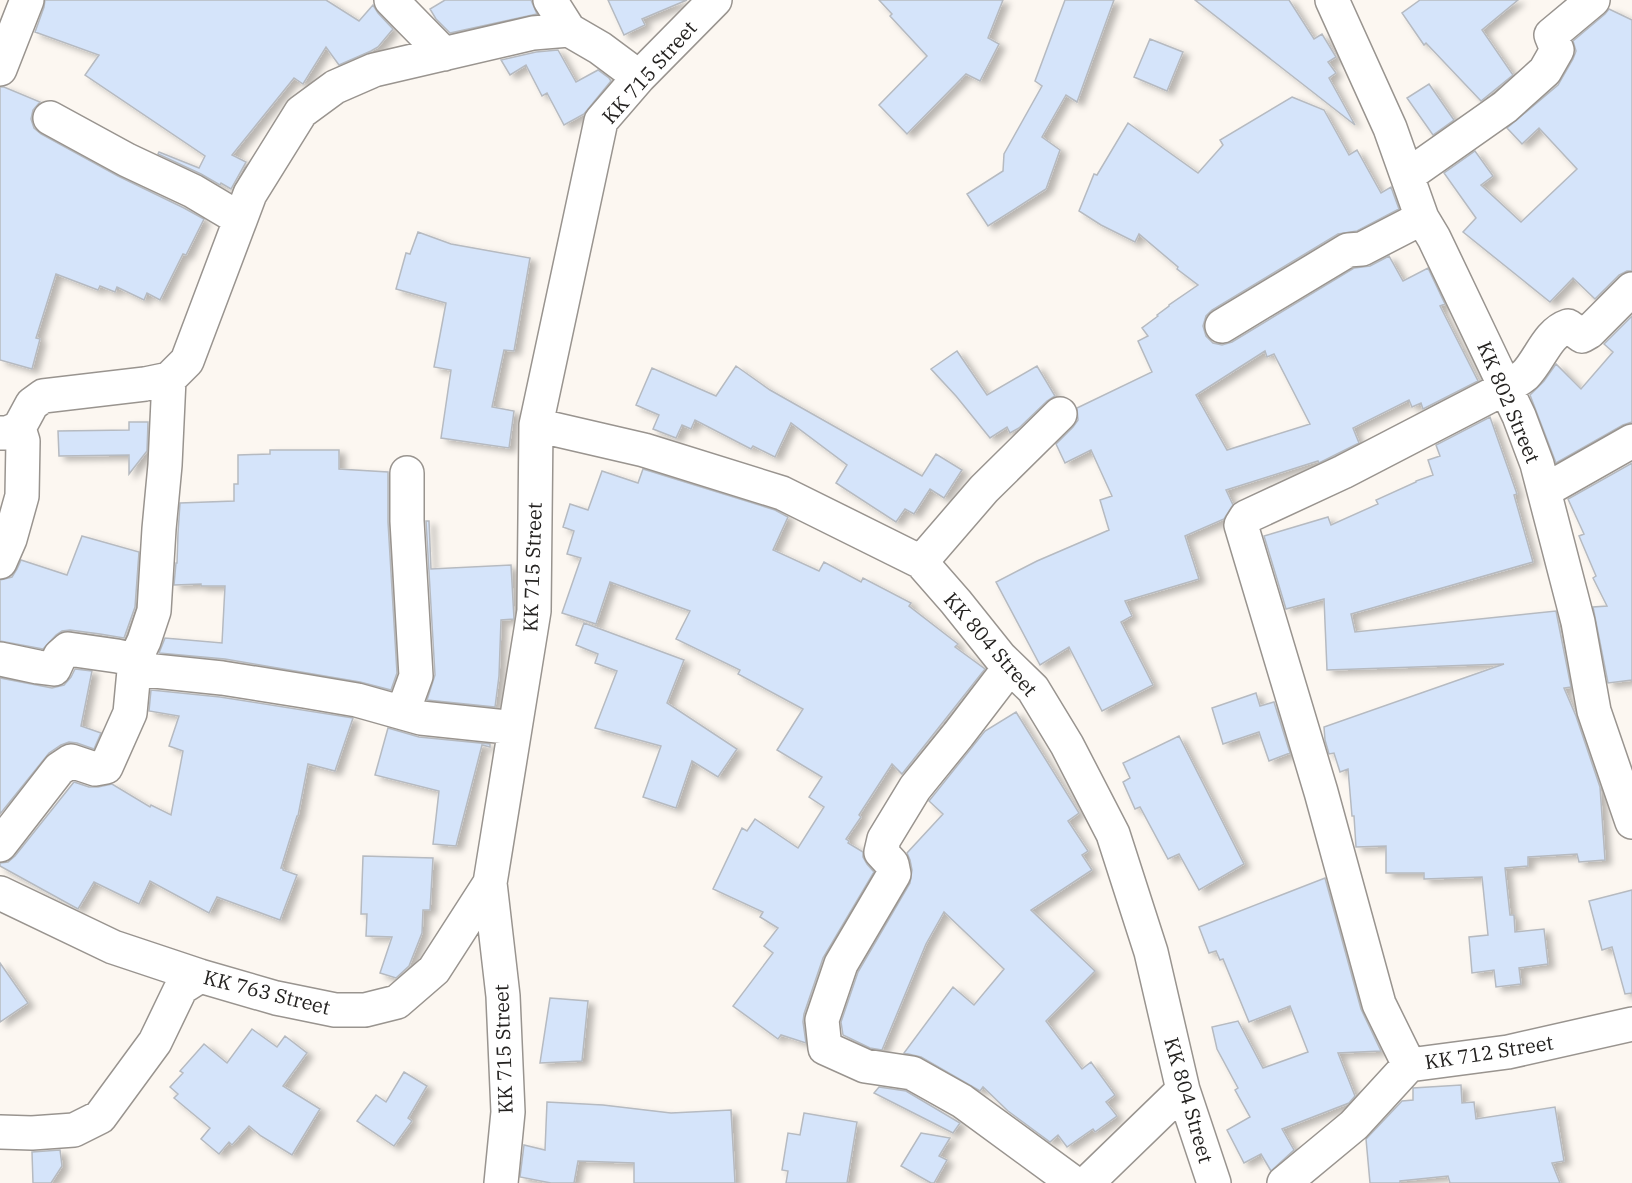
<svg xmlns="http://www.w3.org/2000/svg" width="1632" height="1183" font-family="'IBM Plex Serif',serif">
  <defs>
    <filter id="shadow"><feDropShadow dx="6" dy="4" stdDeviation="3" flood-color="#0004"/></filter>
  </defs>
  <rect width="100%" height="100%" fill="#fcf7f1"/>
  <path fill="#d5e4fa" stroke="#b6bac0" stroke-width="1.5" fill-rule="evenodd" filter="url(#shadow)" d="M45,0H326L359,21L373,5L378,13L393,29L378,47L371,51L339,65L326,47L303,84L294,78L232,155L246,162L231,189L221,183L220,185L201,174L158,154L159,152L199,168L205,156L85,75L99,55L35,32L44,7Z
    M445,0H531L537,14L450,33L436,19L430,9Z
    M608,0H687L642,19L645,25L624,35Z
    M879,0H1003L988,38L999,44L980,81L966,74L907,134L879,105L927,56L890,16L892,14Z
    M1065,0H1114L1077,102L1066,95L1042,137L1060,150L1046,189L988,226L967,194L1003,171L1004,154L1042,86L1035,81Z
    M1195,0H1289L1314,39L1322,34L1336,57L1328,62L1336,73L1329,78L1355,125Z
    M1420,0H1518L1482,30L1513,75L1481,101L1426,43L1424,45L1402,13Z
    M1609,9L1632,20V271H1627L1619,275L1595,299L1573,278L1550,302L1463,232L1476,218L1444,173L1475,151L1493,176L1481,185L1521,222L1577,169L1539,128L1522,144L1507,128L1558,85L1573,59L1576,51L1573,41L1605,14Z
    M1150,39L1183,52L1167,91L1134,77Z
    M558,50L576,82L598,70L609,78L611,81L584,114L564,125L547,93L542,96L526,65L510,75L501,60L536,52Z
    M1429,84L1454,120L1433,135L1407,98Z
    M0,87H4L40,102L33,110L31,119L34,128L41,134L118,176L184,208L204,219L186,255L183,254L160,300L147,293L144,300L117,287L115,292L100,286L98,290L56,274L36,338L40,339L32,369L0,360Z
    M1292,97L1324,110L1349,155L1357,150L1381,193L1391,187L1399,209L1357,231L1338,234L1212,310L1206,316L1203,326L1206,336L1213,343L1222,345L1232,342L1354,268L1370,266L1389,256L1403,281L1428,268L1445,304L1440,306L1478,381L1423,409L1421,403L1412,407L1409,400L1353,428L1359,443L1319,463L1318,461L1226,490L1233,505L1224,519L1185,536L1199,579L1125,601L1132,616L1121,622L1153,685L1102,711L1069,647L1040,665L996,582L1037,561L1109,530L1100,500L1112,496L1091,450L1065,463L1056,444L1073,427L1078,420L1077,408L1152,372L1138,341L1148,336L1142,328L1158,316L1157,315L1169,306V305L1198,285L1177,269L1178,267L1139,234L1135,242L1101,225L1079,211L1094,174L1097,175L1128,123L1198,173L1223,145L1220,140ZM1265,351L1267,357L1274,354L1310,424L1227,450L1196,395Z
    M418,232L451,244L530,258L514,351L504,350L492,407L514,411L509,448L441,438L451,370L434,367L446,303L396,289L406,253L410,254Z
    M1632,316V422L1623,425L1556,463L1530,395L1544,381L1556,364L1581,389L1613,352L1604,344Z
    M957,351L987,395L1037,366L1055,396L1047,401L1019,428L1010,433L1007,427L990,438L956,396L931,369Z
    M736,366L770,390L922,476L936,454L962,470L944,498L930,489L914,514L905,509L896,522L836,483L847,465L791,423L775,457L753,446L751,449L695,420L691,429L682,425L676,438L653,429L659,415L636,405L652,368L716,396Z
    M1490,417L1517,494L1514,495L1533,562L1351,614L1355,632L1556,611L1571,687L1564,688L1576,716L1600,787L1605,860L1579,862L1577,854L1528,857V866L1505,868L1510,915H1514L1515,932L1544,929L1548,964L1519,968L1521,984L1496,987L1494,970L1472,973L1469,937L1488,935L1482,877L1424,879V873H1386V846L1356,847L1354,816H1352L1348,769L1340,772L1334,753L1329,754L1325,740L1324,727L1504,664L1327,670L1324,599L1286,609L1264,536L1328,517L1331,525L1378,504L1376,500L1416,482V481L1433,475L1428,460L1440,456L1436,445Z
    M129,422H148L147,451L129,474V455L59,456L58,431L129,430Z
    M270,450H339V469L388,472V522L397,673L391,690L360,682L307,673L225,659L159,653L165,638L222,643L225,586H201V584L174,585L176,563H177L178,533L180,503L234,501V484H238V455L270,454Z
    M1632,463V680L1608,683L1593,607L1607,606L1593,578L1596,576L1579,536L1584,534L1568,499Z
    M643,469L775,510L788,517L773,550L819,571L824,562L861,582L863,578L911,603L909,606L958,644L955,647L985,669L902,774L892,764L859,815L861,817L846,839L849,841L848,843L863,852V857L867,864L874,872L823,958L804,1014L803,1022L806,1043L781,1035L778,1039L733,1006L773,953L764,946L778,928L760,917L763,912L713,889L742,828L747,831L755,819L798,848L824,807L809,797L822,777L777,750L803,709L738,674L740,670L676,639L690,611L610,582L596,624L562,613L581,558L567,554L574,531L563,527L570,504L588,510L602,471L638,483Z
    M426,521H429L431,569L511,565L514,619L501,620L499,676L495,707L427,700L435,675Z
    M82,536L139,552L135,607L124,638L100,634L70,630L62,631L56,635L43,649L0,641V580L12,577L17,569L21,560L67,575Z
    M584,623L684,660L667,703L737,749L718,777L692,761L676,808L643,797L661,746L595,728L617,671L595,663L598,654L576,645Z
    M75,669L92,671L81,726L101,733L94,749L77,743L69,742L61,745L49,753L0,814V678L52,688L64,685L71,677Z
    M151,690L220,697L353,718L335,771L308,764L298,816H297L281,868H283V870L297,875L280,920L217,897L209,913L150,881L139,904L94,882L78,909L0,866V863L8,862L15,856L74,782L89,787H98L112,784L150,807L151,805L171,815L183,751L169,746L179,716L149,711Z
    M1256,693L1260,706L1274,702L1290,753L1269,761L1259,732L1223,744L1212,708Z
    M1016,712L1079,813L1068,821L1088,851L1082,855L1092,870L1031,910L1095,971L1046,1021L1082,1069L1091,1062L1115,1095L1106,1102L1117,1116L1095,1132L1093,1129L1067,1147L1058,1135L1050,1142L1008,1111L983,1087L980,1091L921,1057L904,1053L953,987L974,1005L1004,969L944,912L926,944L882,1050L870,1048L843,1035L841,1022L858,972L910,883L912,870L910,860L907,853L943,814L929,801L985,731Z
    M388,728L419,737L490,744V747L482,745L456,846L433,844L439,791L375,775Z
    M1179,736L1244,864L1199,890L1179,854L1168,859L1140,807L1135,809L1123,782L1130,778L1123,763Z
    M363,856L433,858L430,910H423L422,933L409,966L396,978L380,973L392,937L366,936L367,914H361Z
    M1325,878L1361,1009L1381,1051L1338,1053L1355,1096L1349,1103L1282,1129L1294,1150L1271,1171L1261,1154L1244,1163L1227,1130L1250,1117L1235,1090L1238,1088L1217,1049L1212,1027L1238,1021L1263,1068L1308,1052L1290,1006L1249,1022L1223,959L1220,960L1216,951L1209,953L1199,927Z
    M1632,890V993L1625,994L1612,947L1602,950L1589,901Z
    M0,963L28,1003L0,1022Z
    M550,998L588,1001L582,1061L540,1063Z
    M252,1029L277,1047L285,1036L307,1053L283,1086L320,1109L292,1155L261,1136L249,1126L232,1145L229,1142L219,1154L201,1139L210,1128L174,1098L178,1094L170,1087L183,1073L180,1071L204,1044L227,1063Z
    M404,1072L427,1086L408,1118L412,1121L394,1146L357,1121L376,1095L386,1102Z
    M1461,1085L1462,1103L1474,1102L1476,1119L1555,1107L1564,1161L1552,1163L1560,1183H1450L1448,1176L1400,1181V1183H1370L1366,1139L1402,1101L1413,1100V1088Z
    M879,1087L906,1091L960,1123L953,1133L874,1093Z
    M547,1102L603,1105L671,1113L731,1110L735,1183H634V1163L578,1161L574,1183H551L520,1177L524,1145L545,1150Z
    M804,1113L857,1122L847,1183H786L788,1171L782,1170L788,1133L800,1135Z
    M921,1133L950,1138L939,1156L947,1160L934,1183H931L901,1166Z
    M60,1150L62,1166L51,1183H33L32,1152Z"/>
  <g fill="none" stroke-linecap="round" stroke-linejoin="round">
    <g stroke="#99948f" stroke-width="36">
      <path id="minor" d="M391,0L444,54
        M550,0L569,30
        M1332,0L1390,128L1422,218L1434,238L1519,416L1537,464L1578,622L1594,711L1632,822
        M0,69L27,0
        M50,118L127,160L193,191L240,219
        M1407,176L1505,107L1545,71L1557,50L1551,35L1593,0
        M1222,326L1348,250L1362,249L1422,218
        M536,425L644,450L782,493L921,562L956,602L1000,657L1033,689L1067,745L1113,834L1151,952L1183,1090L1214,1183
        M0,433H7L19,428L32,404L43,396L145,384L169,379L187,361L250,194L301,112L335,87L374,70L533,33L569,30L600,48L639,77
        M1544,491L1632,441
        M0,562L10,539L22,496L23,441L19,428
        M921,562L984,489L1060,414
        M0,659L38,667L54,669L60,656L68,649L117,656L135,660
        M1010,667L958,735L915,788L884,839L881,852L892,864L894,874L841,964L822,1020L825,1048L865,1066L912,1073L962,1101L1074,1183
        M135,669L222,678L304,691L357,700L421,718L515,728
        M403,712L416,676L407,521V473
        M0,845L59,769L71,761L95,769L106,767L130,713L135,660L144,641L154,611L159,529L165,465L169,379
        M0,893L113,947L200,976L276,998L335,1010H365L397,1002L434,970L490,883
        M1409,1065L1379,1004L1321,792L1241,525L1246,517L1343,472L1505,388C1512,384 1519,380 1525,375C1540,360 1547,333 1568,326L1582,336L1589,332L1632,289
        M0,1132L32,1133L74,1130L100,1117L155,1042L181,988L200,976
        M501,1183L508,1112L503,996L490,883L534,611L536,425L601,121L639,77L715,0
        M1087,1183L1183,1090
        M1284,1183L1354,1125L1409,1065L1508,1052L1632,1024"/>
    </g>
    <use href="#minor" stroke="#fff" stroke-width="33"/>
  </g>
  <g text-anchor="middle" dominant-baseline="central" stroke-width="4.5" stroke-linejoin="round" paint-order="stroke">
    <g font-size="20" fill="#242220" stroke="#fff">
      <text transform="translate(649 72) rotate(-48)">KK 715 Street</text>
      <text transform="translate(1509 402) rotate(67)">KK 802 Street</text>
      <text transform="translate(532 567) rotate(-88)">KK 715 Street</text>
      <text transform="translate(991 644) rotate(49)">KK 804 Street</text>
      <text transform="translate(267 992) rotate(14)">KK 763 Street</text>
      <text transform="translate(503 1049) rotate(-92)">KK 715 Street</text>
      <text transform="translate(1489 1052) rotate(-9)">KK 712 Street</text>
      <text transform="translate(1189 1100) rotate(74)">KK 804 Street</text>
    </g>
  </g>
</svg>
